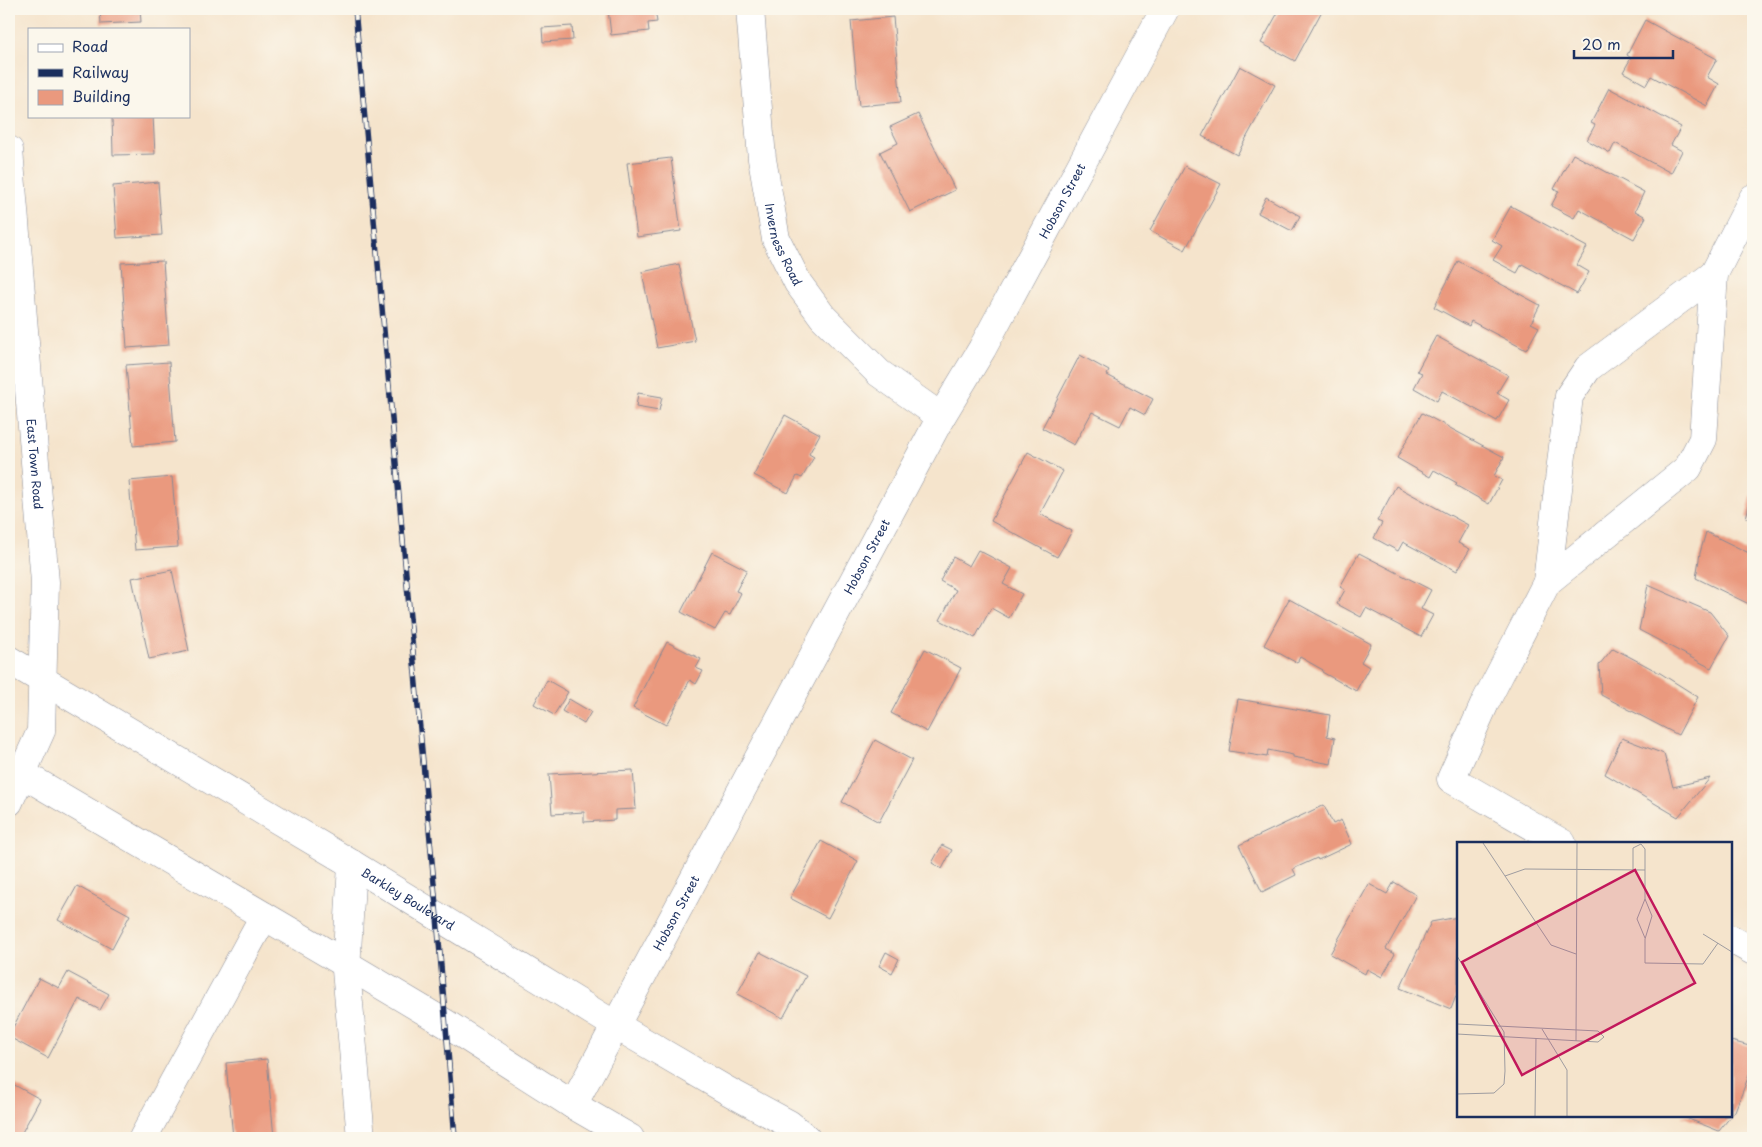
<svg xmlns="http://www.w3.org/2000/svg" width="1762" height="1147" font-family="'Playpen Sans',sans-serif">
  <rect width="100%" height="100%" fill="#fbf7ec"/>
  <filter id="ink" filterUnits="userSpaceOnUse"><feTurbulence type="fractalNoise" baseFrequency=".02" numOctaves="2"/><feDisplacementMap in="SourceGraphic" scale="10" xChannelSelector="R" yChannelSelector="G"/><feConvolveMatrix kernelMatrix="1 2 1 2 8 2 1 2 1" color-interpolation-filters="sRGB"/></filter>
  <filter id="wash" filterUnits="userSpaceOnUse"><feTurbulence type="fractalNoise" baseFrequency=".0096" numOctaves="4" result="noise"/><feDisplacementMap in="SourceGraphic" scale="20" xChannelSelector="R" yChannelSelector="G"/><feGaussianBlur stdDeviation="1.12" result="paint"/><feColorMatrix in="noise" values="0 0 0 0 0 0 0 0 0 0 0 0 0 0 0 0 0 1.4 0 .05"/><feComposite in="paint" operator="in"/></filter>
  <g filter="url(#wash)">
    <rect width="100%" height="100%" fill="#f5e4cc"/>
    <g id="blocks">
      <path fill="#ea997e" d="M100,9H140L141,22L101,24Z
        M608,9H655L657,22L648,23L649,31L611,35Z
        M1280,9H1323L1295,61L1261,43Z
        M893,17L901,102L859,106L851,21Z
        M1645,20L1717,59L1707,77L1719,84L1707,106L1651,76L1646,85L1623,72L1631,58L1627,55Z
        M572,26L573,40L543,42L542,28Z
        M1240,66L1275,85L1237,155L1202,136Z
        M1609,88L1681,127L1671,145L1682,151L1671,173L1615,143L1610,153L1587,140L1595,125L1591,123Z
        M918,114L955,190L910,212L880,152L898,143L890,127Z
        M112,116H153L155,154L113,155Z
        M1573,154L1644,192L1635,211L1646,217L1634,239L1579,209L1574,218L1551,206L1559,191L1554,189Z
        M671,158L681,231L637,237L627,163Z
        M1185,166L1221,184L1185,250L1150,231Z
        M158,182L162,235L117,238L113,186Z
        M1266,197L1300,216L1292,231L1258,213Z
        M1511,206L1587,247L1577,265L1589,272L1577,294L1522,264L1517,273L1493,260L1502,246L1492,240Z
        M163,261L169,345L127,348L121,263Z
        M1458,261L1540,305L1531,323L1539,327L1526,350L1471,321L1469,326L1434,307Z
        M679,264L695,341L657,348L642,272Z
        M1436,336L1508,375L1497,393L1509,400L1497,421L1442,391L1437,401L1414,388L1422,373L1417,371Z
        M1080,355L1109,371L1107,375L1153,399L1145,415L1130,407L1120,426L1092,412L1074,445L1042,428Z
        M169,362L175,442L133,446L126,365Z
        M638,393L662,397L659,411L636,407Z
        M1422,413L1504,457L1494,476L1502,480L1489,504L1455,485L1457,483L1434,470L1430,477L1397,458Z
        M785,415L820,434L809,454L814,457L802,478L797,476L788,493L754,475Z
        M1028,452L1063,471L1040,514L1072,531L1057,557L991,521Z
        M172,477L178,547L135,550L129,481Z
        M1396,486L1468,525L1458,543L1470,549L1457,571L1403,542L1398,551L1374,538L1382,523L1377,521Z
        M1753,489V522L1746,518Z
        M1706,532L1753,555V606L1696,578L1700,553Z
        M978,550L1012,568L1003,584L1022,594L1009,618L991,608L975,638L940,620L956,590L940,581L953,557L969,566Z
        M712,552L747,570L736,591L741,593L730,615L725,613L715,630L681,612Z
        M1359,553L1431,590L1421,609L1433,615L1421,637L1366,608L1361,617L1337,604L1345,590L1340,587Z
        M172,570L189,651L149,659L132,578Z
        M1648,585L1710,612L1729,636L1711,668L1639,630Z
        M1289,599L1371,644L1361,662L1369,667L1356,691L1322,672L1323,670L1300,657L1297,663L1264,645Z
        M667,642L701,659L696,668L703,671L696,684L690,680L666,725L633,708Z
        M1613,648L1660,673L1698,697L1678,735L1601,695L1599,665Z
        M925,649L961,668L927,732L891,713Z
        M547,680L568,692L554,715L534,704Z
        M569,699L591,712L584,724L562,711Z
        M1238,699L1330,715L1327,736L1335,738L1331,764L1293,757V755L1268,750L1267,757L1229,751Z
        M1622,738L1664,754L1673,787L1710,778L1678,817L1605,774Z
        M875,740L912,760L879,822L842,802Z
        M633,770L636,809L615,810V820L584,822V812L552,814L549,774Z
        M1324,805L1333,824L1341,820L1352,844L1318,860L1317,858L1293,869L1296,875L1262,892L1239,845Z
        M821,841L858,861L828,918L790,898Z
        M942,845L952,850L942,869L932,863Z
        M1394,882L1416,895L1386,949L1395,954L1382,977L1367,969L1365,974L1330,954L1369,884L1387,894Z
        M77,886L130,915L112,949L58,920Z
        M1458,917V991L1451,1009L1400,988L1431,922Z
        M760,952L806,976L783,1018L737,994Z
        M886,952L899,959L892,973L879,966Z
        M68,972L109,994L100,1010L79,999L48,1058L9,1037V1035L39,978L59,988Z
        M1731,1041L1753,1047V1065L1735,1111L1719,1131L1681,1116H1731Z
        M267,1059L274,1138H233L226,1063Z
        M9,1082L40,1099L19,1138H9Z"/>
    </g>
  </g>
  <g filter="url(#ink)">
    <use href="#blocks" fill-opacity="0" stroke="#888a95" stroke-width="1"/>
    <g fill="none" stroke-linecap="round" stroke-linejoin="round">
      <g stroke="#888a95" stroke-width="29">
        <g id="minor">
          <path id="s1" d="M750,9L762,159L776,239L798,283L823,317L879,373L941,417"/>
          <path id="s2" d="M9,150L45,582L41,731L9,802"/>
          <path d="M1547,582L1569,396L1588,368L1714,274"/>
          <path id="s3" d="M9,660L352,864L615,1025L728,1091L789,1124L806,1138"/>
          <path d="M9,766L346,964L445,1023L573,1105L630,1138"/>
          <path d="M1562,843L1451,779L1485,703L1547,582L1688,468L1703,439L1714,274L1753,198"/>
          <path d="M352,864L346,970L361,1138"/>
          <path d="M1731,939L1753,951"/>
          <path id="s4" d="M573,1105L941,417L982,349L1165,9"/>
          <path d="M143,1138L264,916"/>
        </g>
      </g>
      <use href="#minor" stroke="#fff" stroke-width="28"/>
      <g stroke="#1b2f5e" stroke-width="5.5">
        <path id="rail" d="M355,9L437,917L455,1138"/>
      </g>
      <use href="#rail" stroke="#fbf7ec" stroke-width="4" stroke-dasharray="11" stroke-linecap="butt"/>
    </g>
  </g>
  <g text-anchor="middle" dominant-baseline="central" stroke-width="4" stroke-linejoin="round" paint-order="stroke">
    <g font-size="12" fill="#1b2f5e" stroke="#fbf7ec">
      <text stroke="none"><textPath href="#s4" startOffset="1028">Hobson Street</textPath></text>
      <text stroke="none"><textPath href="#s1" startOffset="239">Inverness Road</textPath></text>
      <text stroke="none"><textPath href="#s2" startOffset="315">East Town Road</textPath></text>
      <text stroke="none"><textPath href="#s4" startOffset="622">Hobson Street</textPath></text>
      <text stroke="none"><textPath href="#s3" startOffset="465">Barkley Boulevard</textPath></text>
      <text stroke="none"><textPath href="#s4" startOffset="218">Hobson Street</textPath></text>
    </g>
  </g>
  <g transform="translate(1457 842)">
    <rect width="275" height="275" fill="#f5e4cc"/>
    <path fill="none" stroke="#9e9ca0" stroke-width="1" d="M26,1L94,103L119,112M176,28V6L184,2L188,7V57L195,74L188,97V121L246,122L261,101M48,34L68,27L188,28M246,92L275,110M188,96L180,77L188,57M0,114L47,190L48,229L47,242L37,251L0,252M0,182L141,189L147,195L141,200L0,192M85,187L110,228V274M119,199L120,1M78,274L79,196"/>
    <path fill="#c2185b" fill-opacity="0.15" stroke="#c2185b" stroke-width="2.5" d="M178,28L238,141L65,233L5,120Z"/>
    <rect width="275" height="275" fill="none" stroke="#1b2f5e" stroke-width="2.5"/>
  </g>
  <rect width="1762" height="1147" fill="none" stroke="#fbf7ec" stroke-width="30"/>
  <rect x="28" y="28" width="162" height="90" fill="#fbf7ec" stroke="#a1a7b3"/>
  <rect x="38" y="44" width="25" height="8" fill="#ffffff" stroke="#a1a7b3"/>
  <text x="72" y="52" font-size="15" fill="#1b2f5e">Road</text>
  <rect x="38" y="69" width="25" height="8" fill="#1b2f5e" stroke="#a1a7b3"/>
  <text x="72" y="78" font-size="15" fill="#1b2f5e">Railway</text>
  <rect x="38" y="90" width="25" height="15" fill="#ea997e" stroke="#a1a7b3"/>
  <text x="72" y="102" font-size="15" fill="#1b2f5e">Building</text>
  <path d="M1574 50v8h99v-8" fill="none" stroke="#1b2f5e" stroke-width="2.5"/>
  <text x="1582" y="50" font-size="15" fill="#1b2f5e" stroke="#fbf7ec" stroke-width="4" paint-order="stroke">20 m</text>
</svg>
